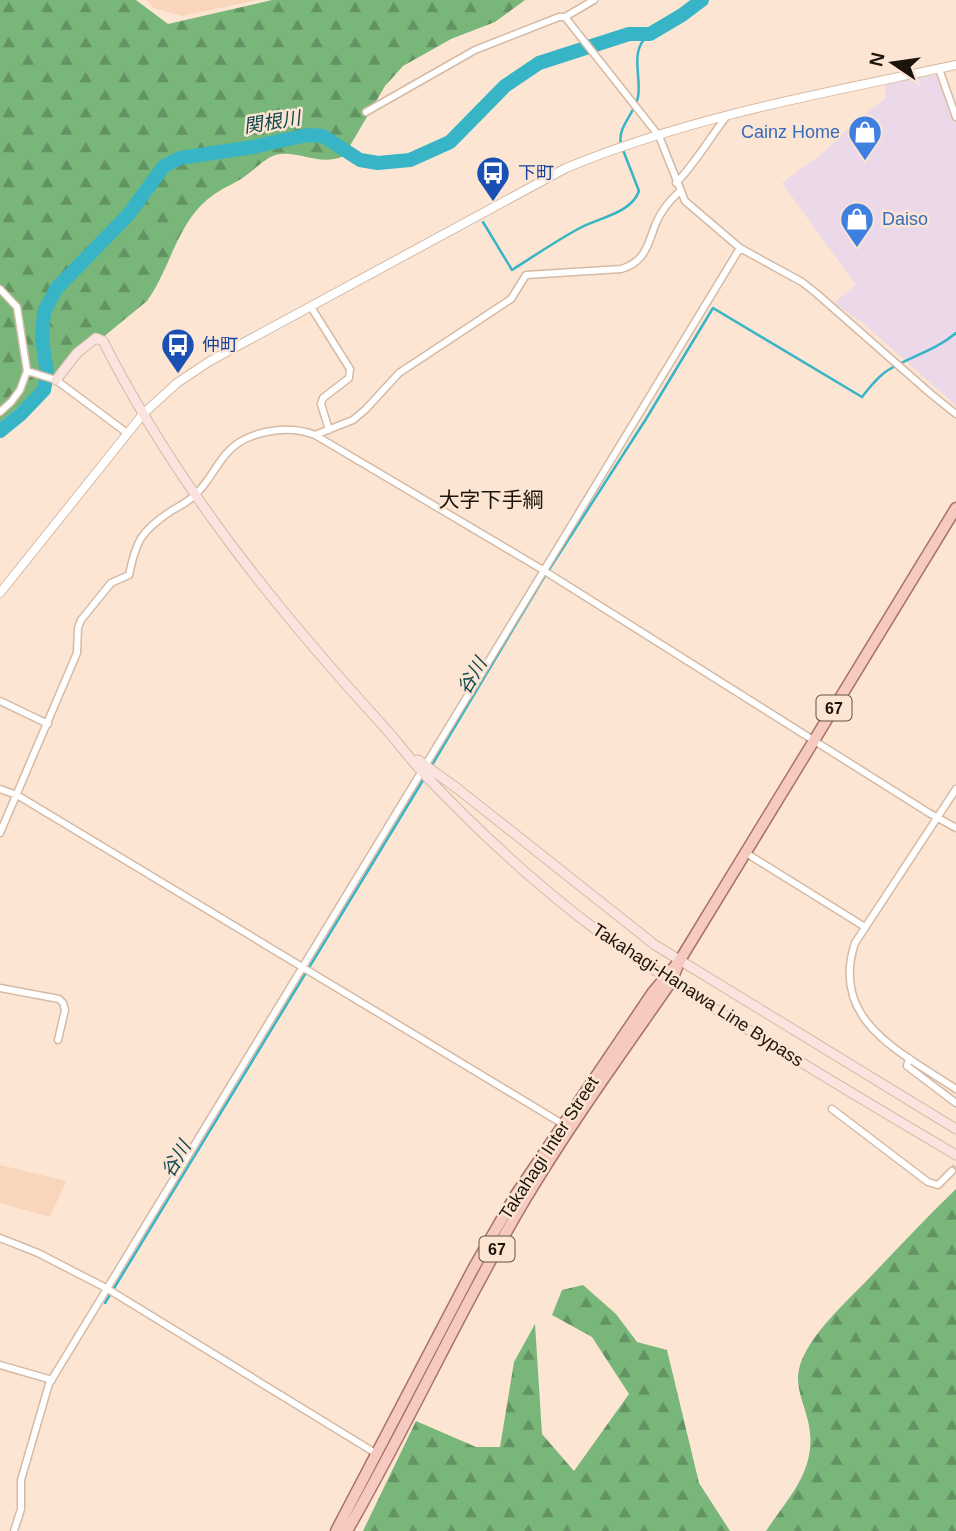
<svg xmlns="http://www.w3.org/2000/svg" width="956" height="1531" font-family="Helvetica,'Noto Sans JP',sans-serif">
  <defs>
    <pattern id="forest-firs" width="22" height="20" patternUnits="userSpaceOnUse" patternTransform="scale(1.75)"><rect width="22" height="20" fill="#79b679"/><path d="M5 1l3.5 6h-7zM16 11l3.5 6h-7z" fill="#639362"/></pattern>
  </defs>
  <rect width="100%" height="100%" fill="#fce5d3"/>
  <path fill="#ebd9ea" d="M936,75L951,114L956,113V406L863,323L834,303L856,285L782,183L823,153L856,121L886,98L885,84Z"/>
  <path fill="#f8d5bb" d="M146,0H257L182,16L154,8Z
    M0,1165L66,1181L50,1217L0,1203Z"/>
  <path fill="url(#forest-firs)" d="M0,0H136L168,24L272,0H525L495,22L451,39L403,66L385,86L344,156C319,167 297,149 275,155C264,159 254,170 244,177C234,184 222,188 212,196C177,221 171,268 147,301L0,422Z
    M956,1189V1531H766C790,1495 819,1468 808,1421C804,1404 795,1387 799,1369C807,1335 851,1298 874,1273C901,1245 928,1216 956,1189Z
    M583,1285L616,1314L637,1342L667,1350L699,1483L730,1531H363L416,1421L476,1447H500L514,1362L535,1324L542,1434L574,1471L629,1394L592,1337L552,1315L562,1290Z"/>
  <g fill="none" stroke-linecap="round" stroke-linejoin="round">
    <path stroke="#37b4c5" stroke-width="2.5" d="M621,144C617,127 635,113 638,97C642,75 628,50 650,34
      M483,222L512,270C534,256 556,241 578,229C597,218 631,214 639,191L623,150
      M432,765L543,579L646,419L713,308L862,397C870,387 879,375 890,369C912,356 936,350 956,333
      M105,1303L425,777"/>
    <path stroke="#37b4c5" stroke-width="14" d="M0,431L21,414L44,390L47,374L42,338L44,312L56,289L128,215L164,166L180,158L253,147L307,135L323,136L360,160L378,163L410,160L450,142L505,86L539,63L629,34H650L682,15L702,0"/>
    <path stroke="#dbc6b5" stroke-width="6" stroke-dasharray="6 3" stroke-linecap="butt" d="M952,1171L956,1164"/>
    <g stroke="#d5baa5" stroke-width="9">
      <path id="minor" d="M565,17L659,136L685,201L740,248L802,282L816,293L931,394L956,414
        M939,69L956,117
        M366,112L475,50L559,17H565L594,0
        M676,183C695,164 709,139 726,117
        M0,289L17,307L27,371L20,390L11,402L0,412
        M311,307L350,369L349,378L323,398L321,404L329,430
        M27,371L56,380L127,433
        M315,435L353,420L366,409L399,373L511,299L526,275L621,269C646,262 648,243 656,223C661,212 670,200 679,192
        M0,701L48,724
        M0,789L17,795L566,1126
        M956,789L855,943C829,1021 902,1053 956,1089
        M0,833L77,653L78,628L81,620L111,583L129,575C136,541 141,531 171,511C180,506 190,501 197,493C209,481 215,467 226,454C245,431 287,424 315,435L543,570L929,813L956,828
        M746,853L865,927
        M0,988L59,999L63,1003L65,1010L58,1040
        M909,1058L907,1066L956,1103
        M832,1109L928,1182L938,1185L952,1171
        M0,1238L38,1253L106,1288L377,1454
        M0,1365L52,1380
        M14,1531L21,1509V1480L49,1384L740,248"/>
    </g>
    <g stroke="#d5baa5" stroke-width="10">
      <path id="tertiary" d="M0,593L143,414L177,383L210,361L566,168C691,116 825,93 956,65"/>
    </g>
    <g stroke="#d5baa5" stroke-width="11">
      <path id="secondary" d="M56,380L77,353L96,338L103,341C176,485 277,610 386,729C399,744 411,760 425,775C479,832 536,885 599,932C634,958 672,981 709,1005C790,1057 873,1106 956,1155
        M418,760L458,789L655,945L956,1129"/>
    </g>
    <g stroke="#a77367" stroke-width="13">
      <path id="primary" d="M336,1531L473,1269L515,1196L653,992L676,965
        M347,1531C409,1423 460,1310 523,1203C568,1127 621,1054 671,982L680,960L956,508"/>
    </g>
    <use href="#minor" stroke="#fff" stroke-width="6"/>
    <use href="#tertiary" stroke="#fff" stroke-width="8"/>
    <use href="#secondary" stroke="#fbe4e0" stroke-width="9"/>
    <use href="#primary" stroke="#f7cac1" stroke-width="10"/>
  </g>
  <defs>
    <g id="shop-pin" transform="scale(1.75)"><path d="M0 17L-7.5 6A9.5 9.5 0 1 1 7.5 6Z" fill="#3f7fe0" stroke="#fce5d3"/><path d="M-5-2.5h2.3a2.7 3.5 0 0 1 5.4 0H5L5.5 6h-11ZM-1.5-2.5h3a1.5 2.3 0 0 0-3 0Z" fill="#fff"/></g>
    <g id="bus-pin" transform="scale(1.75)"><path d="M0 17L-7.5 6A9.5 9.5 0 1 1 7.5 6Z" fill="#1a4fb4" stroke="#fce5d3"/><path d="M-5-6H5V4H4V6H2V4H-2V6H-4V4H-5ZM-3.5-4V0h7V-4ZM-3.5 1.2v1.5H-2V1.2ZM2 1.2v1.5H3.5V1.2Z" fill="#fff"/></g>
  </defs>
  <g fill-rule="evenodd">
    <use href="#shop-pin" x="865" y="132"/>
    <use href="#bus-pin" x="493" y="173"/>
    <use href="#shop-pin" x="857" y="219"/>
    <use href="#bus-pin" x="178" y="345"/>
  </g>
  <g text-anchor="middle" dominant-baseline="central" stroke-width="5" stroke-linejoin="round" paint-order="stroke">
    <g fill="#fce5d3" stroke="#605348" stroke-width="2">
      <rect x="816.5" y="695.5" width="35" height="25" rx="5"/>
      <rect x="479.5" y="1236.5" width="35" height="25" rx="5"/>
    </g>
    <g font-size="16" font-weight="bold" fill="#1d140c">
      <text x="834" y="708">67</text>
      <text x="497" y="1249">67</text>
    </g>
    <g font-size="18" fill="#366cbe" stroke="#fce5d3" text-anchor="end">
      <text x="840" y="132">Cainz Home</text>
      <text x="882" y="219" text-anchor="start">Daiso</text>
    </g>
    <g font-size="18" fill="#164399" stroke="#fce5d3" text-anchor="start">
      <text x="518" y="173">下町</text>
      <text x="202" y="345">仲町</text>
    </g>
    <g font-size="18" fill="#1d140c" stroke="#fce5d3">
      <text transform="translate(698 995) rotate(33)">Takahagi-Hanawa Line Bypass</text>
      <text transform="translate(549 1148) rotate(-57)">Takahagi Inter Street</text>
    </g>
    <g font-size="19" font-style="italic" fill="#12474e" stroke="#fce5d3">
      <text transform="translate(272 122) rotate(-9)">関根川</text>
      <text transform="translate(472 676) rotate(-59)">谷川</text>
      <text transform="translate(176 1159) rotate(-59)">谷川</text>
    </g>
    <g font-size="21" fill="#1d140c" stroke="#fce5d3">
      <text x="491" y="499">大字下手綱</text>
    </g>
  </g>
  <g transform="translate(893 63) rotate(283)" stroke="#fce5d3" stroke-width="5" paint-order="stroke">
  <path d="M0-5L12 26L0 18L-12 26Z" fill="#1d140c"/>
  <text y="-10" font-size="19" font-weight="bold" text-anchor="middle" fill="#1d140c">N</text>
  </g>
</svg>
